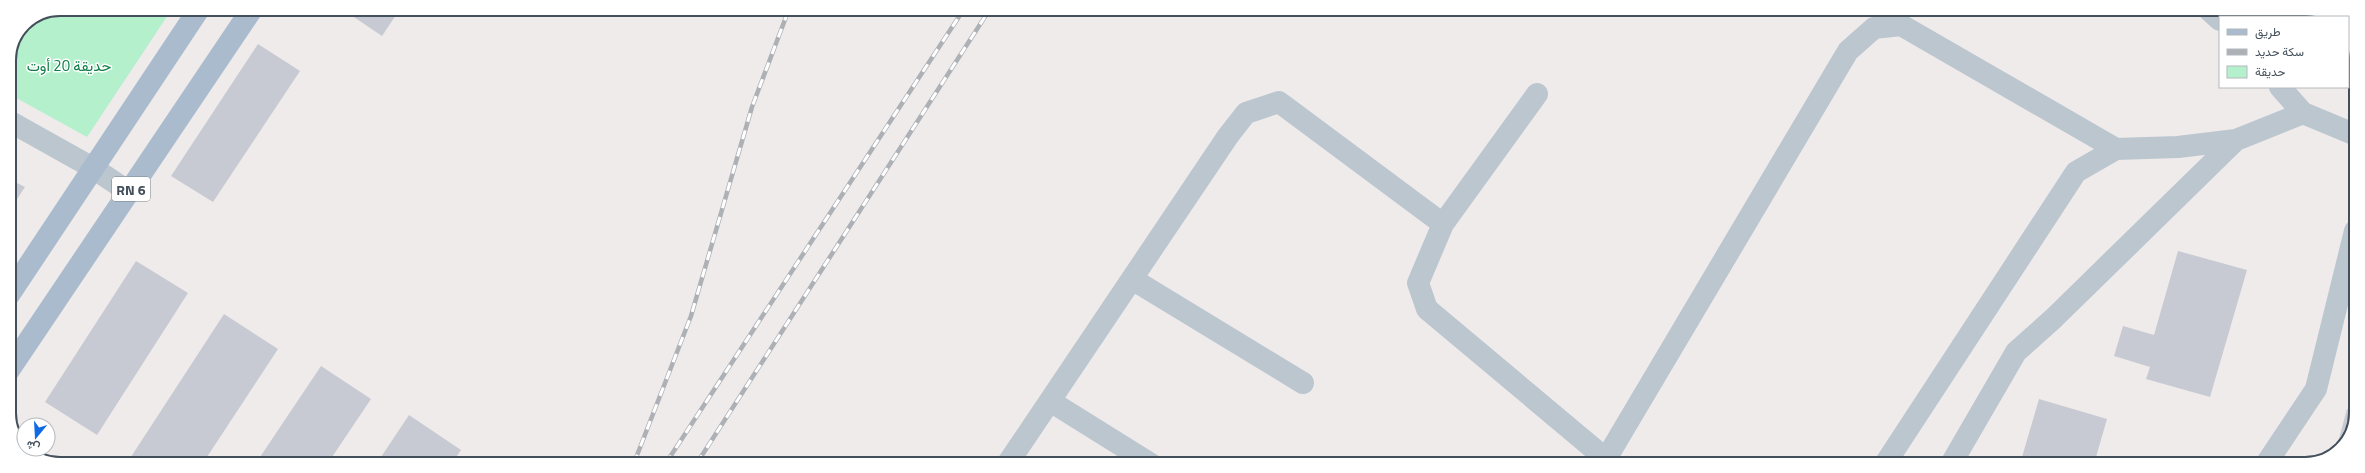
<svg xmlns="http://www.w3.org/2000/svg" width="2365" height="473" font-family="'Titillium Web',Vazirmatn,sans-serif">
  <rect width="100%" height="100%" fill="#efebeb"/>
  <path fill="#b5f0cd" d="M60,9H172L87,137L9,94V60L24,24Z"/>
  <path fill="#c7cad2" d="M342,9H400L382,36Z
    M258,44L300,71L213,202L171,176Z
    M9,179L25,187L9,211Z
    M2178,251L2247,270L2210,397L2146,379L2150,367L2114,356L2123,326L2154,335Z
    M136,261L188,293L97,435L45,402Z
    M224,314L278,349L203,463H127Z
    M321,366L371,399L328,463H256Z
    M2039,399L2107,419L2094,464H2020Z
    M2347,409L2355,411V423L2338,451L2335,453Z
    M409,415L461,450L452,463H377Z"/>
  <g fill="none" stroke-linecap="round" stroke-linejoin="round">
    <path stroke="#bbc6cf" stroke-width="22" d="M2209,10L2220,20
      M2280,87L2303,113L2356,135
      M1537,94L1443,224L1418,283L1427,309L1606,459
      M1132,279L1303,383
      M1050,401L1151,464
      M1008,463L1228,136L1246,113L1279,102L1443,224
      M1603,464L1848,51L1874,28L1901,25L2116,149
      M1885,464L2076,172L2116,149L2178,147L2236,140L2303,113
      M1951,464L2016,352L2054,318L2236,140
      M2266,464L2316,389L2355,231"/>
    <path stroke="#bbc6cf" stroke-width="22" d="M9,121L93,168L129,192"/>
    <path stroke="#a9bbcd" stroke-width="22" d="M9,295L199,9
      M9,370L252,9"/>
    <g stroke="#adb1b6" stroke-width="4.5">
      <path id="rail" d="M634,463L691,316L752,107L789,9
        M666,463L964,9
        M697,463L990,9"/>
    </g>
    <use href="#rail" stroke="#fff" stroke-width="3" stroke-dasharray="9" stroke-linecap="butt"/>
  </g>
  <g text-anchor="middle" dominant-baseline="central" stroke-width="3" stroke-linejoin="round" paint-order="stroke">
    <rect fill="#fff" stroke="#7b848c" stroke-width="1" x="112" y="177" width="38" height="24" rx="3"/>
    <g font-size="14" font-weight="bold" fill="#434f5a">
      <text x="131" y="189">RN 6</text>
    </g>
    <g font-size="15" fill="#117d48" stroke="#fff">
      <text x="69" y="65">حديقة 20 أوت</text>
    </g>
  </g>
  <path d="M0 0H2365V473H0ZM60 16H2305A44 44 0 0 1 2349 60V413A44 44 0 0 1 2305 457H60A44 44 0 0 1 16 413V60A44 44 0 0 1 60 16Z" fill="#fff" fill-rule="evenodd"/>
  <path fill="none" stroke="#434f5a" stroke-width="2" d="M60 16H2305A44 44 0 0 1 2349 60V413A44 44 0 0 1 2305 457H60A44 44 0 0 1 16 413V60A44 44 0 0 1 60 16Z"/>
  <rect x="2219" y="16" width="130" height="72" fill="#ffffff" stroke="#b4b9bd"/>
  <rect x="2227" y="29" width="20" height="6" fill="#a9bbcd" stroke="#b4b9bd"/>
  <text x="2255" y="36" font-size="12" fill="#434f5a">طريق</text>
  <rect x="2227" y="49" width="20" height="6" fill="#adb1b6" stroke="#b4b9bd"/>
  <text x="2255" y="56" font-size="12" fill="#434f5a">سكة حديد</text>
  <rect x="2227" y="66" width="20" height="12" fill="#b5f0cd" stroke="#b4b9bd"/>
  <text x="2255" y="76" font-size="12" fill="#434f5a">حديقة</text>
  <g transform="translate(36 437) rotate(198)"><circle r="19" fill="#ffffff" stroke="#b4b9bd"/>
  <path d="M0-3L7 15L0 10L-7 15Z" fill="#0f6ae4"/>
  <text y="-6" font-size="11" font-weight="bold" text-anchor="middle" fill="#434f5a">ش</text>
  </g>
</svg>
